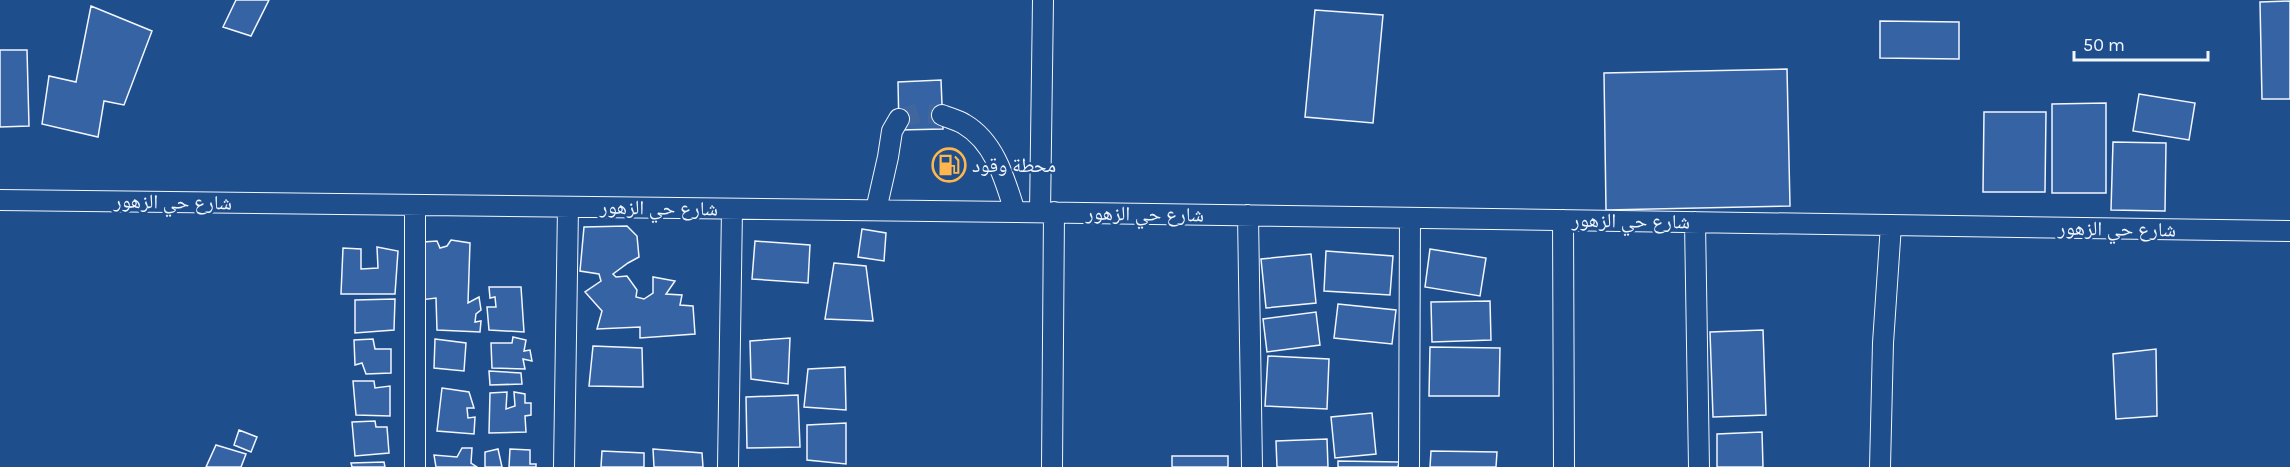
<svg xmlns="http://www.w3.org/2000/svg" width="2290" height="467" font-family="Karla,'Noto Naskh Arabic',sans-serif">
  <rect width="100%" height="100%" fill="#1f4e8c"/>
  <path fill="#3563a3" stroke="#f2f6ff" stroke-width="1.5" d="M236,0H269L251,36L223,27Z
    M2290,1V99H2262L2260,2Z
    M91,6L152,31L124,105L104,101L98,137L42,124L49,76L76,82Z
    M1315,10L1383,15L1373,123L1305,117Z
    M1880,21L1959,22V59L1880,58Z
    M0,50H27L29,126L0,127Z
    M1787,69L1790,206L1606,210L1604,73Z
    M941,80L943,129L899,130L898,82Z
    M2139,94L2195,103L2189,140L2133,131Z
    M2106,103V193H2052V104Z
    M1984,112H2046L2045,192H1983Z
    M2113,142L2166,143L2165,211L2111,210Z
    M627,226L637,236L639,257L628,263L613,274L616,277L627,276L637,290L636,297L644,299L653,293V277L675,281L666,294L682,295L680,305L693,306L695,334L640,338V327L597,329L602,311L585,292L601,281L599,274L580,271L584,227Z
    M862,229L886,233L884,261L858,257Z
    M451,240L470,243L468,303L479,297L481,310L476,314L475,322L481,321L480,332L437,330L436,298L420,300L423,242L437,241L440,248L447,246Z
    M755,241L810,245L808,283L752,279Z
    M377,247L398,251L395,294H341L343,248L361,249V269L378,268Z
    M1430,249L1486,258L1480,296L1425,287Z
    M1326,251L1393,256L1390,295L1324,291Z
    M1311,254L1316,303L1266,308L1261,259Z
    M834,263L866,266L873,321L825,319Z
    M489,287H521L524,332L489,330L487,307H496L495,297L490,298Z
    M395,299L394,330L355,333V300Z
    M1490,301L1491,340L1432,342L1431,302Z
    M1338,304L1396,310L1392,344L1334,338Z
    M1316,312L1320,345L1267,352L1263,319Z
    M1763,330L1766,415L1713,417L1710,332Z
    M513,337L526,340L524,351L530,350L532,361L523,359L525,369L492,368L491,343H512Z
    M790,338L788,384L751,379L750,341Z
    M373,339L375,349H391V373L366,374L362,363L355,365L354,340Z
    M435,339L466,343L464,371L434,368Z
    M593,346L642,348L643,387L589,386Z
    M1430,347L1500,348L1499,396H1429Z
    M2156,349L2157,416L2116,419L2113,354Z
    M1268,356L1329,359L1327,409L1265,406Z
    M845,367L846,410L804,407L808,369Z
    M489,371L521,373L522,384L490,385Z
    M353,381H374L375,388L390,386V416L356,415Z
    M442,388L469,392L474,408H467L468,418L475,417L474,434L437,431Z
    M507,392L506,409L515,406L514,392L525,394V403H531V415L525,416L526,432L489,433L490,393Z
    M798,395L800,447L747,448L746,397Z
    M1372,413L1376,454L1335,458L1331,417Z
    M375,421L376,427H387L389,453L355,456L352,422Z
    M846,423V464L807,460V425Z
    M239,430L257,437L251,452L234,445Z
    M1762,432L1763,467H1717V434Z
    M1327,439L1328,467H1277L1276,441Z
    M216,445L246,454L241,467H206Z
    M462,448H472L471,463L477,467H436L434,455L457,457Z
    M498,449L502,467H485V452Z
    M510,449L530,450V464H536V467H509Z
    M653,449L702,453L703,467H654Z
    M602,451L644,453V467H601Z
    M1431,451L1497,452L1496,467H1430Z
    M1172,456H1228V467H1172Z
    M1338,461L1399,462L1398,467H1338Z
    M384,462L385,467H352L351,463Z"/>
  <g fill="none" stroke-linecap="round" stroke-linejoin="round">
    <path stroke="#3f679d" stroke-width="20" stroke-dasharray="20 10" stroke-linecap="butt" d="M899,119L919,113L942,115"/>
    <g stroke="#f2f6ff" stroke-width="22">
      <path id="minor" d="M942,115C949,118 958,120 964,124C995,142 1005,180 1015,212
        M0,200L1015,212L2290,231
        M415,205V466
        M876,210L888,157L892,131L899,119
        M1040,212L1043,0
        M1248,215L1252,467
        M1563,220L1564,467
        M1695,222L1699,467
        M564,467L568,207
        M728,467L732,209
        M1052,467L1054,212
        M1409,467L1410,218
        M1880,467L1883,343L1891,225"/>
    </g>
    <use href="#minor" stroke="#1f4e8c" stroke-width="20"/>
  </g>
  <defs>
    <g id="fuel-ring" transform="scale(1.725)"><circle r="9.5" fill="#1f4e8c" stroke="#ffb74d" stroke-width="1.5"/><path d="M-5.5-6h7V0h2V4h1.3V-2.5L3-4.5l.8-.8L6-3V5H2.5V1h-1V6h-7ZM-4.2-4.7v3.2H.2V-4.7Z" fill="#ffb74d"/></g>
  </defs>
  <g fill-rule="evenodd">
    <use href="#fuel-ring" x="949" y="165"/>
  </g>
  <g text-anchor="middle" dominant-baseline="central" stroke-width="4.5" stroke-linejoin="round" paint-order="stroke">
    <g font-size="20" fill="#f2f6ff" stroke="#1f4e8c" text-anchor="start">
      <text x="972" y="165">محطة وقود</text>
    </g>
    <g font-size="20" fill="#f2f6ff" stroke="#1f4e8c">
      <text transform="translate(173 202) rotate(1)">شارع حي الزهور</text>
      <text transform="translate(659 208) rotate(1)">شارع حي الزهور</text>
      <text transform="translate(1145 214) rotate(1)">شارع حي الزهور</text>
      <text transform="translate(1631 221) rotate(1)">شارع حي الزهور</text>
      <text transform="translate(2117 229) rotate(1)">شارع حي الزهور</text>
    </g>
  </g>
  <path d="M2074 51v9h134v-9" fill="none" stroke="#f2f6ff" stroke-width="3"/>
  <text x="2083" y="51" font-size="18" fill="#f2f6ff" stroke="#1f4e8c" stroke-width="4.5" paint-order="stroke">50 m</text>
</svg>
